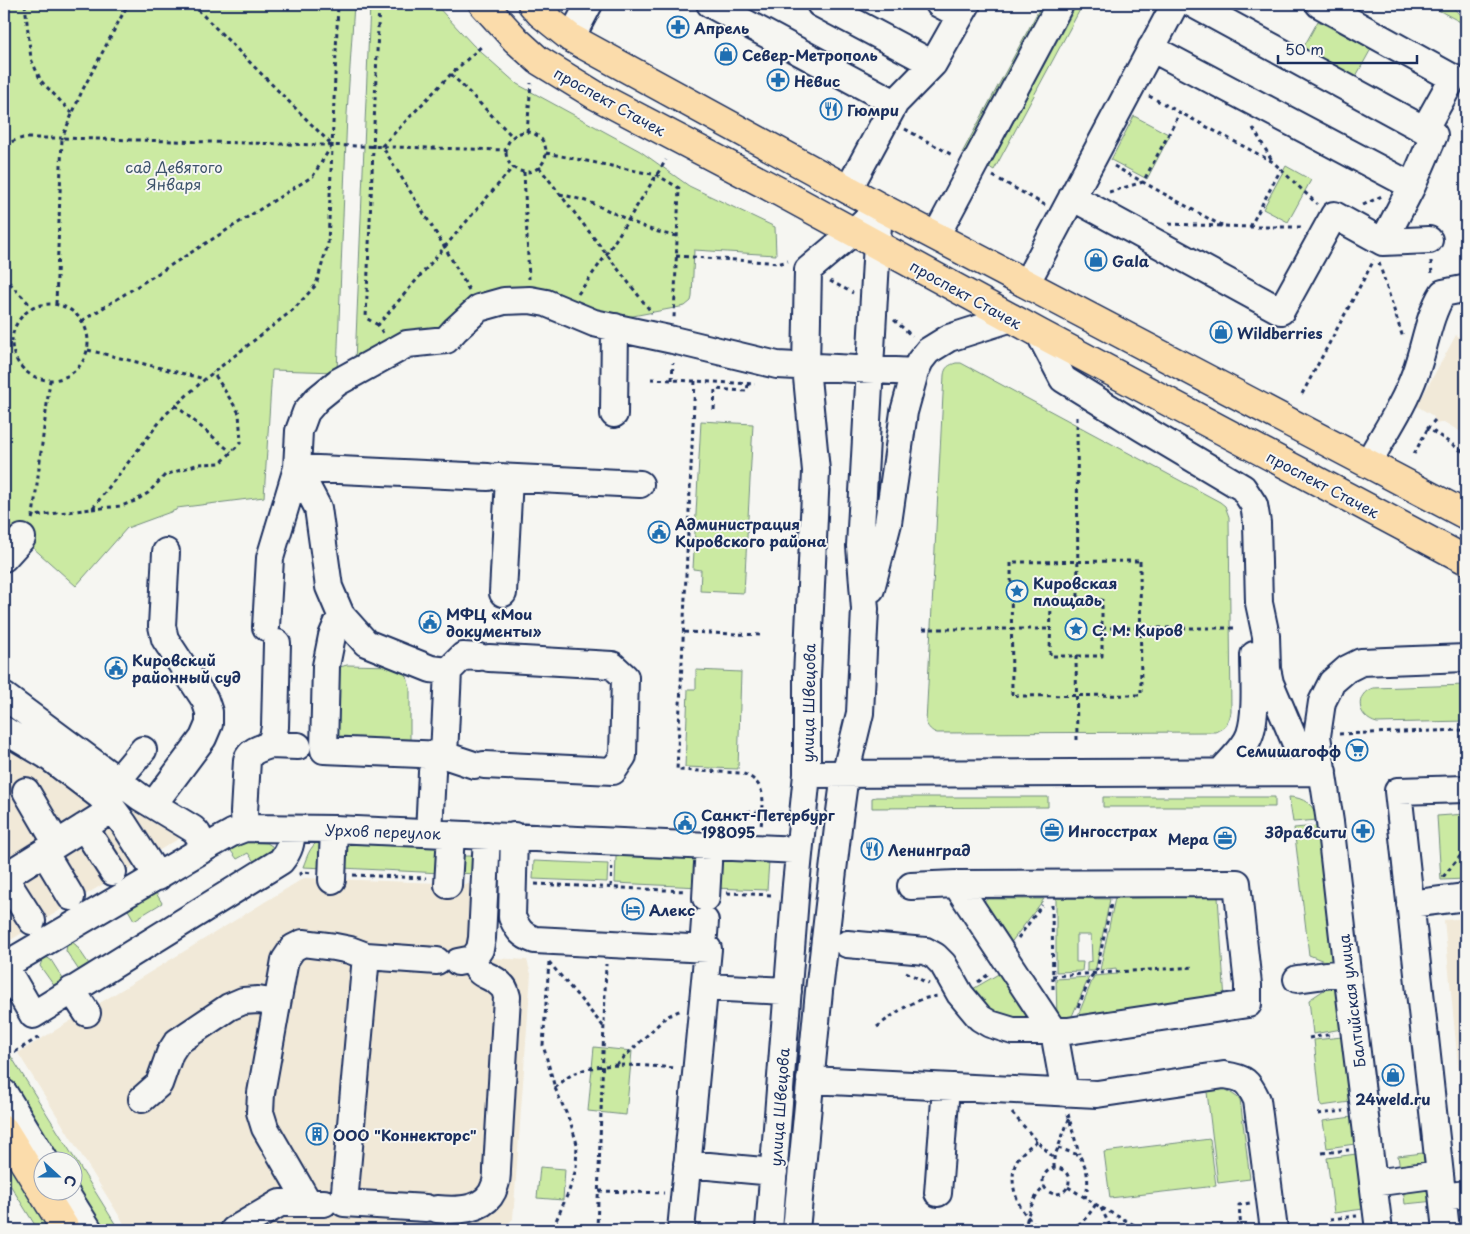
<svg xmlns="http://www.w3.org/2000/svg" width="1470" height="1234" font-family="'Playpen Sans',sans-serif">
  <rect width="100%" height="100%" fill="#f6f6f2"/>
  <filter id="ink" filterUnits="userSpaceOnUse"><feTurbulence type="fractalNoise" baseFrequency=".02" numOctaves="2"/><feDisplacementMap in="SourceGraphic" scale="10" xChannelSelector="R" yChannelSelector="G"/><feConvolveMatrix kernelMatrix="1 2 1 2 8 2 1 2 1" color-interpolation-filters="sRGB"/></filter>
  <g filter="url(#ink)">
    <path fill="#f1e9d8" d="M1456,335L1466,341V435L1444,422L1436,424L1433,416L1417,406Z
      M4,712L188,833L4,944Z
      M304,878L494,885L492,958L527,960L531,974L513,1219L505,1226L477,1230H128L18,1053Z
      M1466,918V1147L1444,920Z"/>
    <path fill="#cbeaa2" stroke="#738c80" d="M4,4H354L347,114L337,372L272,370L264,497L177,508L176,510L127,528L76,586L22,538L4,543Z
      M370,4H435L473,45L517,84L640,151L689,186L775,227L776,255L694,250L692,297L691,301L685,306L612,320L543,292L443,332L355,362Z
      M1042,4H1047L966,156L962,153Z
      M1077,4H1083L994,170L989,167Z
      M1427,4H1450L1466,22V25Z
      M1318,21L1371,49L1355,78L1302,50Z
      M1134,116L1170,135L1147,179L1111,160Z
      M1286,166L1311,180L1288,222L1263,209Z
      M956,363H961L1220,502L1225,506L1229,517L1231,712C1229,723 1225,728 1215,732L937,733C931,731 929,728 926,723L944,375C945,367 949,365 956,363Z
      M701,421L753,424L744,593L700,591L701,570L693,569Z
      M347,665L394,666L406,673L410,688V746L335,742L334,670L340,667Z
      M696,670L741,672L738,769L685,767L688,689H696Z
      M1466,685V721L1377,723C1357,718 1354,694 1373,688Z
      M876,797H1048V807L872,808V798Z
      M1103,797H1275V807H1103Z
      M1289,797C1303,797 1315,805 1318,820L1293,822Z
      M1466,814V879L1441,880L1437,816Z
      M1318,826L1334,965L1309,955L1294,828Z
      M343,836L442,841L441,873L342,868Z
      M326,838L325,868L303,867C308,854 311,842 326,838Z
      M238,842L267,843L272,846L273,853L255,863L248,853L237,859L231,851V847Z
      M459,844L476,845V849H472V846H464V856H472V853H476L475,874L458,873Z
      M617,853H697L700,887L615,883L616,857Z
      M715,855L769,861L767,890L713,888Z
      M534,861L608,864L607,882L533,879Z
      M156,893L162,903L134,920L127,908L150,894Z
      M1218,897L1225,1001L1075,1023L1094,976L1117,974L1116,968L1100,970L1115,898Z
      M1056,898L1110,899L1096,967L1094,971H1087V962L1092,961L1091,935H1076V962H1083L1082,971L1056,972Z
      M988,899H1044L1006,949L981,905L983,901Z
      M72,942L76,945L89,964V967L80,972L66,951L67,945Z
      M46,957L51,960L63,979L64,982L55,987L40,966L42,960Z
      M1007,969L1038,1016L1006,1025L966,993Z
      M1089,977L1069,1023L1057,1019L1056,979Z
      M1336,982L1342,1029L1313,1034L1309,1000Z
      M1342,1037L1350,1102L1321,1106L1314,1040Z
      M4,1045L119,1230H101L73,1185L72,1162L58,1161L4,1074Z
      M594,1047L632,1051L626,1115L588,1111Z
      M1225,1089L1240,1099L1250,1179L1218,1183L1207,1092Z
      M1352,1117L1355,1144L1327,1148L1323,1121Z
      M1210,1139L1216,1186L1110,1198L1104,1152Z
      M4,1150L54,1230H38L4,1175Z
      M1431,1152L1433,1166L1400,1170L1398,1156Z
      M1356,1154L1363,1209L1334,1213L1327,1158Z
      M540,1167L565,1169L563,1200L537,1198Z
      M1433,1184L1435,1201L1405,1204L1403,1188Z"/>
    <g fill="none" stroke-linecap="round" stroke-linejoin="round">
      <g stroke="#1b2f5e" stroke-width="30">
        <path id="minor" d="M710,4L895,103
          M820,4L933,64
          M939,4L960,15
          M1193,4L1434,135L1412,186L1383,242
          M1319,4L1453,78L1424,130
          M571,38L589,4
          M1151,48L1412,186
          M848,190L895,103L933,64L967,4
          M1072,197L1281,311L1334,215L1383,242L1429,240
          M936,236L1060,4
          M1026,284L1175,4
          M1039,333L1063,379L1142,428L1243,488L1254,505L1257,523L1259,603L1266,636L1267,669L1270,683L1296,744L1323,772
          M614,414L615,327
          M1368,463C1384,434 1404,405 1415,374C1425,347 1428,317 1443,293L1463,289L1466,288
          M498,477L640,484
          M4,558L22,538
          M871,589L888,523L904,412L915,372L920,361L928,351L949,338L1012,318
          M503,593L509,478
          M341,615L332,636L326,666L324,750L444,755L474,765
          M266,627L270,558L297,468L488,477
          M448,671L463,656L479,657
          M4,696L140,797L193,829L197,833L205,848
          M4,730L46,755L100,796L113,809L124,824L158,877
          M269,745L298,746
          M444,755L448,671L431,669L366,643L341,615L329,587L318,508L297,468L299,431L306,412L317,399L338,382L407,344L446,340L455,330L479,308L504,301L530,300L546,303L594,323L673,340L777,365L915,372
          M484,765L613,771L623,756L625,677L612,665L489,658
          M1221,772C1230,760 1245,749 1250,734C1257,713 1254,678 1254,655
          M807,774L1323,772
          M118,780L143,750
          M26,791L57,844
          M153,805L203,738L209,724V712L205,700L165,639L162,626L166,552
          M84,827L113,872
          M245,828L244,812L247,760C251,750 260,749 269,745L273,737L275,727L277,643
          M429,833L432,772
          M514,836L512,917C518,930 521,935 535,940L708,949L681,1230
          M44,852L71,897
          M332,880L334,829
          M956,884L1054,1032L1065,1093
          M448,885L451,834
          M706,898L709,846
          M1410,904L1466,897
          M32,921L4,877L113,809
          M847,944L914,950L926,951L935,956L943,964L960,994L980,1018L990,1024L1013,1031H1068L1248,1004V985L1237,883L956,884L911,886
          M703,948L705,921
          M458,962L473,959L480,949L482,938L487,835
          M4,965L33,1015L281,861C290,850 291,843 292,829
          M4,966L205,848L232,833L245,828L334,829L799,850
          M1297,979L1347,972
          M705,987L788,991
          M72,990L87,1013
          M810,1080L1097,1094L1224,1075C1245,1078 1248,1081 1257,1100L1274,1230
          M4,1093L46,1162
          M142,1099L159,1084L170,1053L177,1042L229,1007L243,1001L258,1000L277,1003
          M687,1164L774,1172
          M1373,1183L1440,1174
          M65,1192L89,1230
          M938,1193L946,1087
          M1443,1197L1466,1194
          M308,1202L265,1128L260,1112L261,1093L285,960L293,948L303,943L335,947L350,950L366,956
          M426,1208L344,1203L366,956L437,961
          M437,1209C458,1211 488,1211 495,1185C497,1180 497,1174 497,1169L507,997C506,993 505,988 502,986C490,972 479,980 473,959
          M234,1230L280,1203H324
          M769,1230L796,885L807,774V677L816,471L806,367L808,270L853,232L880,207
          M796,1230L819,991L839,819L845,775L860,713L865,609L860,546L878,225
          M1379,1230L1347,972L1330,822L1317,736L1322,702L1332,682L1347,669L1361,662L1466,658
          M1446,1230L1398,791L1466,789"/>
      </g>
      <g stroke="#1b2f5e" stroke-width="31">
        <path id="major" d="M483,4L516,40L538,60L595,95L780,192L1039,333L1466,560
          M532,4L540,13L571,38L880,207L1466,515
          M4,1130L66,1230"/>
      </g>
      <path stroke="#1b2f5e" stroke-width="3" stroke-dasharray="4 4" stroke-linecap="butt" d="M25,4L31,59L41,81L72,113
        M192,4L332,145
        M1454,4L1466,18
        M451,74L512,136
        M1149,96L1273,162L1317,204
        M1253,128L1273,162
        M905,129L954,156
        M506 152a20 20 0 1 1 40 0a20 20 0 1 1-40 0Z
        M527,132L531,83
        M4,144L23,138H62L82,91L128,4
        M546,153L657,175L679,188L674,318
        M1114,166L1222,226
        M539,167L652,313
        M524,172L529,279
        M993,176L1045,205
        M1109,192L1143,182L1180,113
        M560,194C571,197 584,200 594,204C622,216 647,232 677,236
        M1363,205L1382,196
        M1169,224L1250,227H1302
        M1250,227L1281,169
        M676,256L781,263L788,261
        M1431,261L1432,275
        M1379,263L1403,338
        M4,277L33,308
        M830,281L853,293
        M469,290L444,246L382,146L451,74L483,45
        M578,294L606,255L666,160
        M12 342a38 38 0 1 1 76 0a38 38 0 1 1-76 0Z
        M56,304L62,138L505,150
        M894,320L912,336
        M82,321L313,176L332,145
        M378,325L366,318L379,4
        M383,333L378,325L513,167
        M4,341H12
        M88,350L205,379
        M651,379L755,384
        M672,380L673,363
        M695,381L677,770L741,773C769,782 763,804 761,827
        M1302,394L1374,260
        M175,405L231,452
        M714,410L715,389L747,391L748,384
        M1077,417L1078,600
        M1435,420L1428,428L1466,454
        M1414,454L1428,428
        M92,509L121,506L135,501L148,493L165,475L199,464L221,463L241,442L239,413L213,372
        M31,517L33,516L50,380
        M32,519L33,516L92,509L165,415L205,379L294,309L316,285L328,244L338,4
        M1140,561L1141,695L1012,696L1011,562Z
        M1051,600H1102V656H1050Z
        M1102,628H1237
        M923,629H1051
        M684,632L762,635
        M1076,656L1077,740
        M1339,734L1466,730
        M747,812L782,813
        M299,875L303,872L312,873
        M353,875L426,878
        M1443,877L1466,849
        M535,884L686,891
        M611,887L612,862
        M727,893L772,895
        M1052,905L1053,989
        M1018,938L1042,905
        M549,962L543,1045L555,1088L571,1124L577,1144L576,1169L569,1191L552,1230
        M549,962L603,1026
        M906,972L929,984
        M1052,976L1194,967
        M978,982L989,974
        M1078,1007L1091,977L1097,969L1111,904
        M877,1027C895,1013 914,998 938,996
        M1309,1038L1333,1034
        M15,1052L39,1037
        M616,1065L666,1017L681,1010
        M555,1088C563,1081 569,1075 578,1072C603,1061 649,1066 676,1068
        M1012,1113L1037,1141L1054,1158
        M1068,1114L1079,1154
        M1318,1114L1344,1111
        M1037,1141C1029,1147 1022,1152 1017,1160C1007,1181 1017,1210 1035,1224C1041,1228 1047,1229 1054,1230
        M1058,1148L1079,1155C1088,1169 1090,1181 1085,1198
        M1322,1153L1349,1150
        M1054,1168V1158L1069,1119
        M1043 1181a13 13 0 1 1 26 0a13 13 0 1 1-26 0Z
        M1068,1187L1100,1207L1144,1230
        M599,1191L664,1193
        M1101,1208L1112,1230
        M1330,1219L1357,1216
        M597,1230L606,964
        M1025,1230C1028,1212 1032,1199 1045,1186
        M1062,1230C1079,1228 1087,1218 1096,1204
        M1241,1230L1239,1205L1250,1203"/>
      <use href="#minor" stroke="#f6f6f2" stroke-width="26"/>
      <use href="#major" stroke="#fbdcab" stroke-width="28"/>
    </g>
  </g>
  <defs>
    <g id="pharmacy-ring" transform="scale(1.125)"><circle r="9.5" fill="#f6f6f2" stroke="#1f6fb2" stroke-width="1.5"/><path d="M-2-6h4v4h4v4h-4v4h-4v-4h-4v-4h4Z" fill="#1f6fb2"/></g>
    <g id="shop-ring" transform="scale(1.125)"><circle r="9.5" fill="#f6f6f2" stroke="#1f6fb2" stroke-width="1.5"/><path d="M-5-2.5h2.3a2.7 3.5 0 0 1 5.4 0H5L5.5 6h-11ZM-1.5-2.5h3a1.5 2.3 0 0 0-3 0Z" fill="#1f6fb2"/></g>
    <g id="restaurant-ring" transform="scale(1.125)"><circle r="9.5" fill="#f6f6f2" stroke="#1f6fb2" stroke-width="1.5"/><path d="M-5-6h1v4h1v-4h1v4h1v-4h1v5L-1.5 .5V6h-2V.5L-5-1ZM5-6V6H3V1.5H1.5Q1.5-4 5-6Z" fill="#1f6fb2"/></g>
    <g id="civic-ring" transform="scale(1.125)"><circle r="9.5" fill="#f6f6f2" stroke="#1f6fb2" stroke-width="1.5"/><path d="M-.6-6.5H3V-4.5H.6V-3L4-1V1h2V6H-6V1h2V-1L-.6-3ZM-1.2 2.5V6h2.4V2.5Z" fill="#1f6fb2"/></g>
    <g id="sight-ring" transform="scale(1.125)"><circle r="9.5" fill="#f6f6f2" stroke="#1f6fb2" stroke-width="1.5"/><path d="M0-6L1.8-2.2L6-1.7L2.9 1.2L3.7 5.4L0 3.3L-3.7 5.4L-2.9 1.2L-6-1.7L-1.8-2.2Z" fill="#1f6fb2"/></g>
    <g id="supermarket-ring" transform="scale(1.125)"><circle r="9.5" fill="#f6f6f2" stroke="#1f6fb2" stroke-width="1.5"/><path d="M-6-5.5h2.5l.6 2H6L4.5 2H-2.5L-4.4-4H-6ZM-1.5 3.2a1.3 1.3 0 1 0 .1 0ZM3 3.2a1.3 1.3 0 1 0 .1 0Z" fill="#1f6fb2"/></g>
    <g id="office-ring" transform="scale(1.125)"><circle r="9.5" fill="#f6f6f2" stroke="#1f6fb2" stroke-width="1.5"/><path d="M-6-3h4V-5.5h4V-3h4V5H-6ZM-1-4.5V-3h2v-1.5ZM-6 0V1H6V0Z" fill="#1f6fb2"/></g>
    <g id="hotel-ring" transform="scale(1.125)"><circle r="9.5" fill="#f6f6f2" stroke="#1f6fb2" stroke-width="1.5"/><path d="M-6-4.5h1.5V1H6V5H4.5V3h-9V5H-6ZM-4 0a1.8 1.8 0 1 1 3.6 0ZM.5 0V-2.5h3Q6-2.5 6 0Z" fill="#1f6fb2"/></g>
    <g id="building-ring" transform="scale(1.125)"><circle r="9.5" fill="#f6f6f2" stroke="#1f6fb2" stroke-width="1.5"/><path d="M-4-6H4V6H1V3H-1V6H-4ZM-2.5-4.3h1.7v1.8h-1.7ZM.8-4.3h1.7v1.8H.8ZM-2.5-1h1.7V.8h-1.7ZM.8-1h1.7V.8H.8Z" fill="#1f6fb2"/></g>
  </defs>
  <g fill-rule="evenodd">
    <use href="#pharmacy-ring" x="678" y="27"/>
    <use href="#shop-ring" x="726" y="54"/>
    <use href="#pharmacy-ring" x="778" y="80"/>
    <use href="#restaurant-ring" x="831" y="109"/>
    <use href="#shop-ring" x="1096" y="260"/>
    <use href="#shop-ring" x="1221" y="332"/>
    <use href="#civic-ring" x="659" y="532"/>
    <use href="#sight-ring" x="1017" y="591"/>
    <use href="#civic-ring" x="430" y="622"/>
    <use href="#sight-ring" x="1076" y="629"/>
    <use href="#civic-ring" x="116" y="668"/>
    <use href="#supermarket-ring" x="1357" y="750"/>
    <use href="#civic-ring" x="685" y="823"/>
    <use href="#office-ring" x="1052" y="830"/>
    <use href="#pharmacy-ring" x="1363" y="831"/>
    <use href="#office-ring" x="1225" y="838"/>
    <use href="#restaurant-ring" x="872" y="849"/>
    <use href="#hotel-ring" x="633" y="909"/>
    <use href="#shop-ring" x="1393" y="1075"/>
    <use href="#building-ring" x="317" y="1134"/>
  </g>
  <g text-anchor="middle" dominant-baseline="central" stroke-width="4" stroke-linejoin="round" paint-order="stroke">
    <g font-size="15" font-weight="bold" fill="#1b2f5e" stroke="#f6f6f2" text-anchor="start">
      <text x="694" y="27">Апрель</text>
      <text x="742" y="54">Север-Метрополь</text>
      <text x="794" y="80">Невис</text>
      <text x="847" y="109">Гюмри</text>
      <text x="1112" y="260">Gala</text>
      <text x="1237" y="332">Wildberries</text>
      <text x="675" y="523">Администрация<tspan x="675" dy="17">Кировского района</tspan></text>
      <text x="1033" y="582">Кировская<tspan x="1033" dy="17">площадь</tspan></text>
      <text x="446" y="613">МФЦ «Мои<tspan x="446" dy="17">документы»</tspan></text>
      <text x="1092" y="629">С. М. Киров</text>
      <text x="132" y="659">Кировский<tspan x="132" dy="17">районный суд</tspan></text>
      <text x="1341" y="750" text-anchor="end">Семишагофф</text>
      <text x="701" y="814">Санкт-Петербург<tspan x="701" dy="17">198095</tspan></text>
      <text x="1068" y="830">Ингосстрах</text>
      <text x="1347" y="831" text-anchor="end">Здравсити</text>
      <text x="1209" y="838" text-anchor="end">Мера</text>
      <text x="888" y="849">Ленинград</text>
      <text x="649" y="909">Алекс</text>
      <text x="1393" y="1098" text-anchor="middle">24weld.ru</text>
      <text x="333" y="1134">ООО "Коннекторс"</text>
    </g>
    <g font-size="15" fill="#1b2f5e" stroke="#f6f6f2">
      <text transform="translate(610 101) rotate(29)">проспект Стачек</text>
      <text transform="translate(966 294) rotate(29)">проспект Стачек</text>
      <text transform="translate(1323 484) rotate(28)">проспект Стачек</text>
      <text transform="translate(808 703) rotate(-89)">улица Швецова</text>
      <text transform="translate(383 831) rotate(2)">Урхов переулок</text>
      <text transform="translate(1351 1001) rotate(-97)">Балтийская улица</text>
      <text transform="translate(779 1107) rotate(-86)">улица Швецова</text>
    </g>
    <g font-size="15" fill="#3e546c" stroke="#f6f6f2">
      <text x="174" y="166">сад Девятого<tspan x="174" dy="17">Января</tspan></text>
    </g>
  </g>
  <rect width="1470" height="1234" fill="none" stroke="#f6f6f2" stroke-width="20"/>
  <rect x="10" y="10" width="1450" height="1214" fill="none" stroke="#1b2f5e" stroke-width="2" filter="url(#ink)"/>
  <g transform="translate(58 1176) rotate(111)"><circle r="24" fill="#f6f6f2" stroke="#9ea6b7"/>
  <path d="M0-4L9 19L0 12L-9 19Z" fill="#1f6fb2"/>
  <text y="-8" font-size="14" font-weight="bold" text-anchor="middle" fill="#1b2f5e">С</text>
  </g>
  <path d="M1278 55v8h139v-8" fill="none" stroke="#1b2f5e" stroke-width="2.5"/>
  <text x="1285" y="55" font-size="15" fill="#1b2f5e" stroke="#f6f6f2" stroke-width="4" paint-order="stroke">50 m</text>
</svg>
